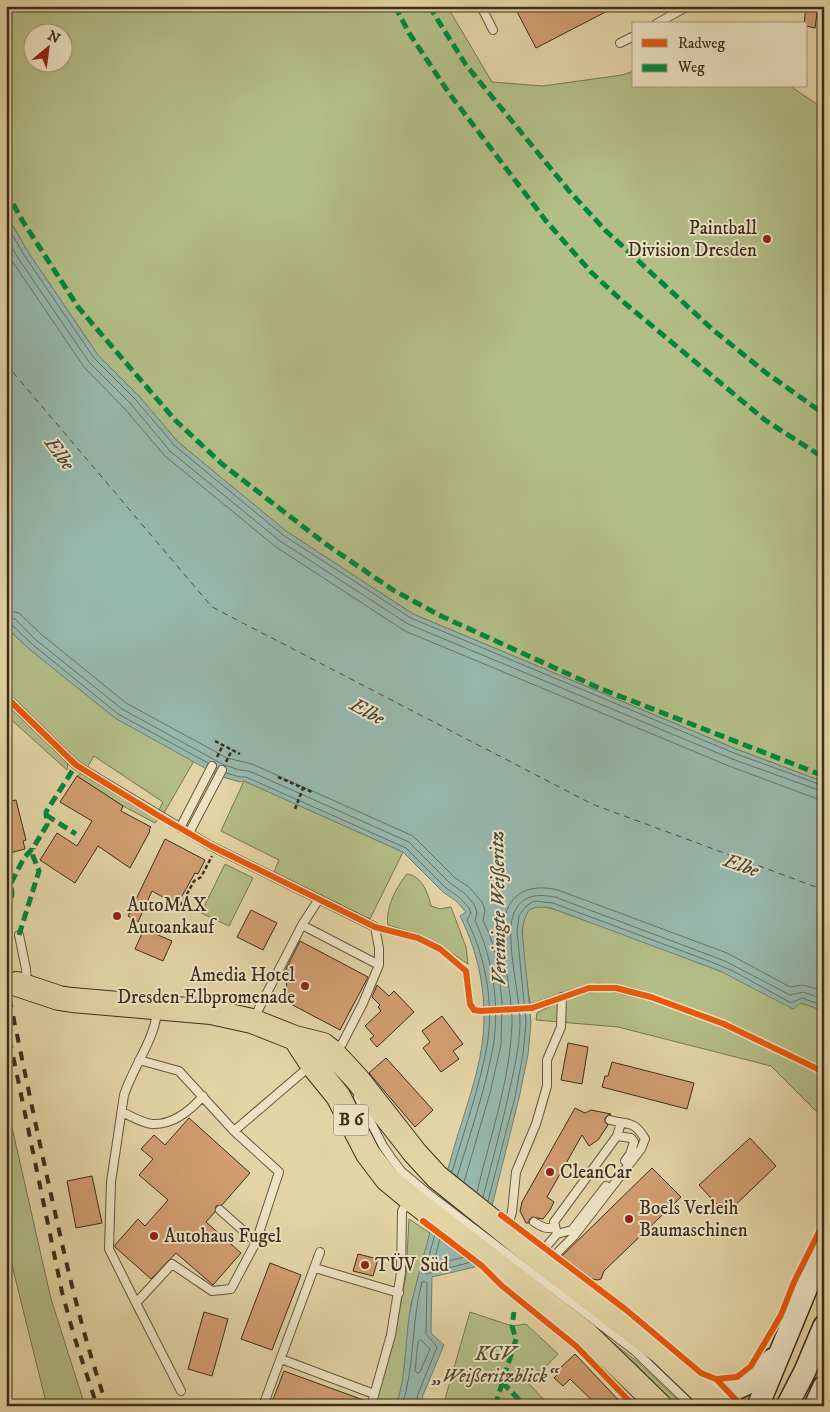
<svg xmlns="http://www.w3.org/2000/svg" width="830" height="1412" font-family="'IM FELL DW Pica',serif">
  <rect width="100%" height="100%" fill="#e3d4a5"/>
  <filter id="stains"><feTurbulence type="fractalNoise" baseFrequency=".004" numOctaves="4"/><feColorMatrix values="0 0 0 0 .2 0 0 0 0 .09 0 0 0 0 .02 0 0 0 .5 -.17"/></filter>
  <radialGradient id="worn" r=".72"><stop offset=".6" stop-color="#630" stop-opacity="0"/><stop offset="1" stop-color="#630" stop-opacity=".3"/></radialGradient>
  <path fill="#b3bd87" stroke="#787552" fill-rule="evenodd" d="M6,6H447L492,82L543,86L622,75L634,71V86H790L824,109V782L736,749L413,614L286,531L178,442L138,395L98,355L28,252L6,214ZM32,32H62V62H32Z
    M6,627L28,648L115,718L194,761L164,813L159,810L163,802L94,756L87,768L75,762H68L67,770L6,715Z
    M81,773L159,819L155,823L123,806L77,776Z
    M244,781L403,852L370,919L274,872L279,860L221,831Z
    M225,864L253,878L229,926L201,913Z
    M407,874C422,876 428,893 431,906L440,909L451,907L466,947L468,964L441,946L420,935L388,925C385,908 397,886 407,874Z
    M536,906L551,908L634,938L720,971L798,1004L801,1003L824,1011V1068L720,1020L676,1002L632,988L615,985L597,984L570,990L530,1004C528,985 518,932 525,917C527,911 531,909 536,906Z
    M610,991L651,1000L722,1027L824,1075V1119L771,1066L618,1027L536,1020L537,1013L560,1001L590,992Z
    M6,1101L51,1299L85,1406H47L6,1241Z
    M409,1219L430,1233L411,1304L402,1387L396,1406H374L395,1335L406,1275Z
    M498,1255L638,1362L684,1406H677L635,1363L497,1257Z
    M470,1312L512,1326L526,1324L558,1354L529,1384L550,1406H443Z"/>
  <path fill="#96b7ac" stroke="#728073" d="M6,214L28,252L98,355L138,395L178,442L286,531L413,614L736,749L824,782V1011L801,1003L793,1009L720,971L551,908C529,905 526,909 522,931L531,1022L528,1055L519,1098L493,1202L475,1267L432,1277L431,1333L444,1345L423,1395L421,1406H396C408,1371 404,1336 412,1301C424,1251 439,1201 453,1151C463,1116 477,1080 482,1045C488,999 480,956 460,916L466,912L456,901L443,892L403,852L244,781L240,782L219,776L115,718L28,648L6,627Z"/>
  <path fill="#e3d4a5" d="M532,1004L533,1014L483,1016V1007Z"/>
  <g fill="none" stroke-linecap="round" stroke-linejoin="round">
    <path stroke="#697264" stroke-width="1" d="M6,224L24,255L94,358L135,399L175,446L283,535L411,618L734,753L824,786
      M6,237L18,258L89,362L130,403L170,451L280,541L408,624L732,759L824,792
      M6,252L84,367L124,408L165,456L276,547L405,631L729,766L815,798L824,800
      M6,610L19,613L41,634L126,703L227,758L252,764L413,836L455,878L469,887L482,902L485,910L483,921L489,933L498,962L502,1003L501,1045L490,1093L464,1182
      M6,617L15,619L36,640L122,709L224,765L240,770L249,771L409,842L450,883L464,893L474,904L477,912L475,921C493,958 500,1006 493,1047C485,1091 470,1134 457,1177
      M6,624L12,625L32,644L118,714L208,763
      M226,773L240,777H246L406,848L446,888L459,897L469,908L471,913L467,920C486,958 494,1004 487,1046C479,1089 464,1131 452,1172
      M477,1192C490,1137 510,1081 512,1024C513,992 496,938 507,910C516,888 537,885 558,890L727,953L790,987L803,985L824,991
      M483,1197C493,1158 504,1118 512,1079C516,1060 520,1041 520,1022C520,994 504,936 514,913C522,894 538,894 555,897L725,961L790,995L803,992L824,999
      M488,1201L515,1097L523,1054L526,1022L517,931L519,916L526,906L534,901L553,903L709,961L733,971L791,1003L802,998L824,1006
      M435,1234L425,1271L426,1274L471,1262
      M440,1238L434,1262L435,1264L465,1257
      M421,1340L430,1349L420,1372L418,1373L415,1371L418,1342Z
      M402,1406C415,1366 411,1323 422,1282L424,1281L427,1283L426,1334L437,1347L418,1394L416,1406"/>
    <path stroke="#4e493a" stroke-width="1" stroke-dasharray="6 5" stroke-linecap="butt" d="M6,364L212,607L592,804L824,890"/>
  </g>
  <path fill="#d19d70" stroke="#3c2d1d" d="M514,6H617L536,48Z
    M806,6H818L815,28L806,26V24H804Z
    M77,776L123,806L121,811L151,827L149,830L150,831L130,868L98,846L75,883L40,860L57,833L77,846L92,821L60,802Z
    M16,800L26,840L23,841L25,849L6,854V802Z
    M165,839L205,860L198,874L195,873L177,905L152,891L138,922L128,916Z
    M251,910L277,923L263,950L237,937Z
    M144,929L172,941L163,961L135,949Z
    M300,941L368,977L340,1030L287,1002L286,969Z
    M377,985L389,996L394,991L414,1012L377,1047L370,1039L374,1036L365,1026L381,1011L378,1007L380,1005L372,997Z
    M442,1016L463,1044L453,1051L459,1059L441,1072L423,1048L430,1042L422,1031Z
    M568,1043L588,1047L582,1084L561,1080Z
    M386,1058L433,1110L415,1127L369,1073Z
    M612,1062L694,1083L687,1109L602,1087L605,1076H608Z
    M575,1108L585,1113L591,1110L611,1114L608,1115L605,1118V1122L608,1125L598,1140L589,1146L582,1135L547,1197L554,1202L550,1210L543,1219L532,1217L529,1220V1223H526L520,1211L522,1202Z
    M189,1118L250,1173L222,1205L216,1206L215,1212L206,1222L241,1253L213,1285L176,1253L151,1279L115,1247V1245L138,1219L145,1226L168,1200L139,1175L153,1159L141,1149L154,1135L165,1145Z
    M750,1138L776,1166L726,1214L699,1185Z
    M652,1168L681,1197L604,1271L601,1279L598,1280L592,1279L562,1256Z
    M92,1176L102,1223L76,1228L67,1181Z
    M358,1254L378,1259L373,1276L353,1271Z
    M270,1263L301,1275L272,1350L241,1339Z
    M204,1312L228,1319L212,1376L188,1369Z
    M575,1354L624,1406H598L570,1379L563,1386L554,1378L560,1372L558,1370Z
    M284,1371L366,1401V1406H283L272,1402Z"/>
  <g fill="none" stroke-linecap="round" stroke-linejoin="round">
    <g stroke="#66573f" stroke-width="10">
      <path id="lane" d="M481,6L493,30
        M656,24L688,6
        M620,43L634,36
        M6,697L76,765L211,846L375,927L379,948V965L363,1003L342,1044L334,1051
        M180,828L212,766
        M189,833L222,770
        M302,925L319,899
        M19,935L26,969L27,983
        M157,1011C155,1039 133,1067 124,1095L111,1182L109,1249L136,1303L172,1264L212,1291L231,1289L256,1242L220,1210
        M253,1020L302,925L379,965
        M139,1060L179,1071L234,1131L310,1066
        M358,1097L383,1146L392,1159L401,1171L431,1196L635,1351L692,1406
        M122,1112C131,1116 142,1123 152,1124C173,1125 190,1111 203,1096
        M234,1131L279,1172L256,1242
        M617,1136L631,1138L634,1142L630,1154L625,1161
        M534,1222C541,1226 547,1231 555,1226
        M505,1226L509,1222L512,1212L516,1172L536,1124L547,1086V1060L561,1027L562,997
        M557,1234L554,1222L617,1136L621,1123
        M539,1255L557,1234L572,1230L606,1186
        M549,1263L559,1251L574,1236L641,1149L645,1139C634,1120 628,1125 610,1120
        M315,1268L399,1293
        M136,1303L181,1391
        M281,1359L374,1394
        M263,1406L320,1252
        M371,1406L391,1335L401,1273L402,1211L409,1200"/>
    </g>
    <g stroke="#3c2d1d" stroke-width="24">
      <path id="secondary" d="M701,1389C739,1395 748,1386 773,1359
        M758,1406L824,1246
        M787,1406L805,1371L824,1326
        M815,1406L824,1386"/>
    </g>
    <g stroke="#3c2d1d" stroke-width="26">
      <path id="primary" d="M17,984L59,998L72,1000L211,1012L252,1021L295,1038L323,1045L332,1052L357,1079L415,1153L437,1177L547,1265L662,1353L717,1406
        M295,1038L312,1064L338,1096L368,1154L387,1179L410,1198L587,1335L660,1406"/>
    </g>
    <path stroke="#3c2d1d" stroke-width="2.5" stroke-dasharray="4 2.5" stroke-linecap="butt" d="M215,741L240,754
      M217,757L223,745
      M226,762L232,750
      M278,777L312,792
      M295,809L303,788
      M6,873L7,912L11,931
      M149,909L180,907L194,881L201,877L212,856"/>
    <use href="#lane" stroke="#ede3c4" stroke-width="8"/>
    <use href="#secondary" stroke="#ede3c4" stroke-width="21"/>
    <use href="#primary" stroke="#e3d4a5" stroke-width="24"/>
    <path stroke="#3c2d1d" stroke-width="4" stroke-dasharray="9 9" stroke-linecap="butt" d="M6,981C23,1064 40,1147 59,1230C72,1289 87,1348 107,1406
      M6,1022L62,1292L74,1336L97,1406"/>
    <path stroke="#00873e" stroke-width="5" stroke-dasharray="10 5" stroke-linecap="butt" d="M395,6L409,33L449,93L546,221L591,272L621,300L765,420L824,458
      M429,6L466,65L570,192L606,231L712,329L765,372L824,414
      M824,31V45
      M6,191L22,220L78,307L175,420L222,464L327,545L393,590L441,616L487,637L599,688L824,776
      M46,815L76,834
      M7,912L12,894L11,883L24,858L33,848L47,825L46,812L76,765
      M19,935L39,871L33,856V848
      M502,1382L525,1406
      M495,1406L516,1339L512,1326L514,1312"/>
    <g stroke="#ede3c4" stroke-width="9">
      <path id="cycleway" d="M6,697L76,765L159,816L211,846L375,927L418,938L440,949L466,971L470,1004L474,1010L481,1011L532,1008L589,988H616L651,997L724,1024L824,1072
        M501,1215L625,1309L701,1373L716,1379L742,1406
        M423,1221L482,1266L502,1286L576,1346L634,1406
        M716,1379L737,1377L751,1366L781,1315L794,1282L824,1222"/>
    </g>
    <use href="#cycleway" stroke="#e8590c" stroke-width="6"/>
  </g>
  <g fill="#8f2418" stroke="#ede3c4" stroke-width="2">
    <circle cx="767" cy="239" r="5"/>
    <circle cx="117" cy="916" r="5"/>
    <circle cx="305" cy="986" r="5"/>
    <circle cx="550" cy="1172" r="5"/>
    <circle cx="629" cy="1219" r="5"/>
    <circle cx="154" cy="1236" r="5"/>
    <circle cx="365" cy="1265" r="5"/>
  </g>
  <g text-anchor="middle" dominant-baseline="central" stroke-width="4" stroke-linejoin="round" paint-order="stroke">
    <rect fill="#ede3c4" stroke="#71644f" stroke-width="1" x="333.5" y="1104.5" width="35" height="31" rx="4"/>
    <g font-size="18" font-weight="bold" fill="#3c2d1d">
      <text x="351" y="1120">B 6</text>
    </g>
    <g font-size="19" fill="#3c2d1d" stroke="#ede3c4" text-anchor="start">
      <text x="757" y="228" text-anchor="end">Paintball<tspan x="757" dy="22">Division Dresden</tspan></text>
      <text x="127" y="905">AutoMAX<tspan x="127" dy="22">Autoankauf</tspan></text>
      <text x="295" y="975" text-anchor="end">Amedia Hotel<tspan x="295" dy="22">Dresden Elbpromenade</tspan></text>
      <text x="560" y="1172">CleanCar</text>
      <text x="639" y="1208">Boels Verleih<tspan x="639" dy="22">Baumaschinen</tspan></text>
      <text x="164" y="1236">Autohaus Fugel</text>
      <text x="375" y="1265">TÜV Süd</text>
    </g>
    <g font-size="19" font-style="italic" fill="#544a32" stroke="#ede3c4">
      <text x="495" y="1354">KGV<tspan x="495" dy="22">„Weißeritzblick“</tspan></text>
    </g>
    <g font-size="20" font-style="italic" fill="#4e493a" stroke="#ede3c4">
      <text transform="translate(59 454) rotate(53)">Elbe</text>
      <text transform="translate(367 712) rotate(28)">Elbe</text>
      <text transform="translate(741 866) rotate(19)">Elbe</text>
      <text transform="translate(499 908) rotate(-91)">Vereinigte Weißeritz</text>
    </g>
  </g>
  <rect width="830" height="1412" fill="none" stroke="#e3d4a5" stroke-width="25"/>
  <rect x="8" y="8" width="815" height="1397" fill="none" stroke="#3c2d1d" stroke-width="2.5"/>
  <rect x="12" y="12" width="805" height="1387" fill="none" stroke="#3c2d1d"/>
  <rect x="632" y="22" width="175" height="65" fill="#ede3c4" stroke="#a69a81"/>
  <rect x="642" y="39" width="25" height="8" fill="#e8590c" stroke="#a69a81"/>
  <text x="678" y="48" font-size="15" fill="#3c2d1d">Radweg</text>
  <rect x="642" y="64" width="25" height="8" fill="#00873e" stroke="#a69a81"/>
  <text x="678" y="72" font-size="15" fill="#3c2d1d">Weg</text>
  <g transform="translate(48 48) rotate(29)"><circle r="24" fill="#ede3c4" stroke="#a69a81"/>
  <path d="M0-4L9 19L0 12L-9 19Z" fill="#8f2418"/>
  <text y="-8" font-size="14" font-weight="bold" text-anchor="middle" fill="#3c2d1d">N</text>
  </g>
  <rect width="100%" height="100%" filter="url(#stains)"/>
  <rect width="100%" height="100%" fill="url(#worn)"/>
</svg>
